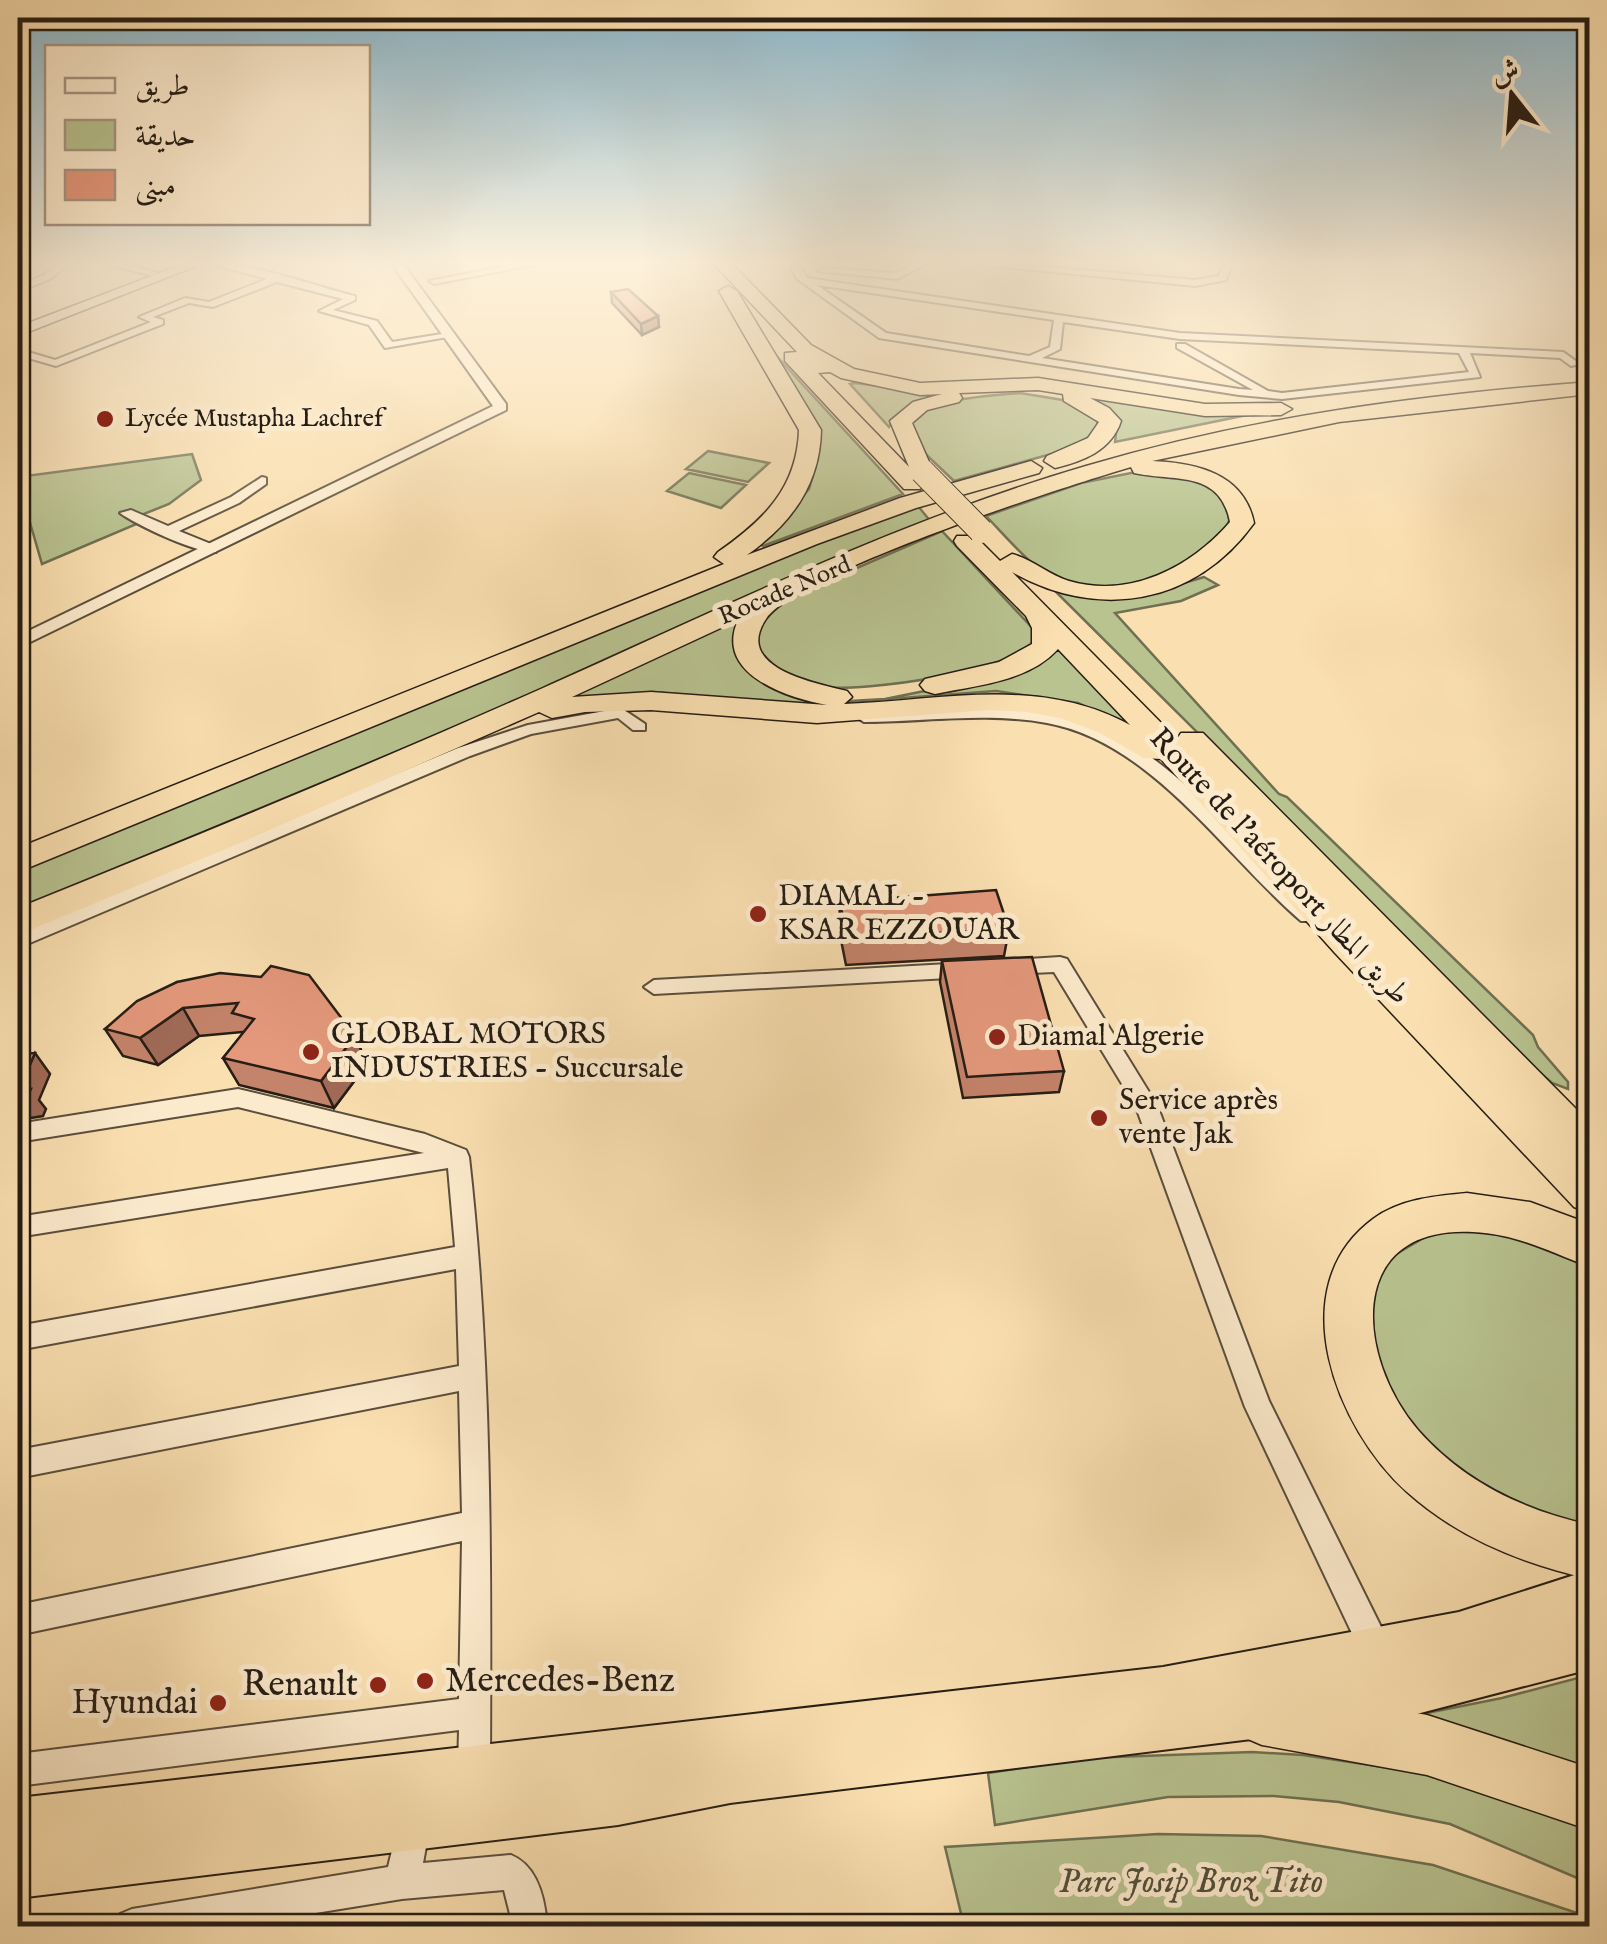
<svg xmlns="http://www.w3.org/2000/svg" width="1607" height="1944" font-family="'IM FELL English',Amiri,serif">
  <rect width="100%" height="100%" fill="#fadfb0"/>
  <filter id="stains"><feTurbulence type="fractalNoise" baseFrequency=".002" numOctaves="4"/><feColorMatrix values="0 0 0 0 .2 0 0 0 0 .09 0 0 0 0 .02 0 0 0 .5 -.17"/></filter>
  <radialGradient id="worn" r=".72"><stop offset=".6" stop-color="#630" stop-opacity="0"/><stop offset="1" stop-color="#630" stop-opacity=".3"/></radialGradient>
  <path fill="#b8c390" stroke="#6f7052" stroke-width="2.5" d="M770,349L903,494L763,546L758,542L809,489L819,452Z
    M854,383L897,388L1014,386L1257,413L1115,442L1117,425C1101,415 1082,399 1064,393C1023,380 911,388 889,427L850,384Z
    M1020,393L1069,401L1097,419L1098,431L1069,449L954,481L914,443L909,420C941,398 982,396 1020,393Z
    M708,451L769,463L748,482L686,469Z
    M192,454L201,480L169,504L131,519L139,523L42,564L26,509L18,510V477Z
    M1136,472C1174,476 1210,476 1232,511C1222,567 1109,604 1062,582C1031,568 1009,540 986,516L1081,483Z
    M689,473L746,485L721,508L667,491Z
    M918,506L931,522L444,732L18,909V870L807,547Z
    M942,531L1037,633C1030,672 859,692 822,687C791,683 773,666 753,644L754,630L776,603Z
    M1204,577L1218,585L1181,601L1115,613L1279,794L1287,797L1533,1035L1538,1047L1568,1082V1089L1552,1083L1538,1071L1054,590C1108,605 1152,593 1204,577Z
    M749,612L738,626L773,686L814,703L885,699L984,679L1053,639L1139,731L1078,703L996,691L808,705L652,692L552,701Z
    M1473,1227L1526,1233L1589,1261V1534L1454,1476L1371,1374L1364,1306L1381,1263L1432,1233Z
    M1589,1675V1773L1412,1716L1502,1698Z
    M1252,1752L1303,1755L1424,1773L1589,1827V1883L1450,1824L1339,1802L1274,1796L1168,1797L995,1825L988,1773L1087,1758Z
    M1158,1834L1261,1836L1433,1865L1589,1917V1926H964L945,1847Z"/>
  <g fill="none" stroke-linecap="round" stroke-linejoin="round">
    <g stroke="#5b4e3c" stroke-width="4">
      <path id="minor" d="M58,264H68L50,279L18,292V286L44,275Z
        M109,264H126L157,273L152,276Z
        M213,264C258,264 310,285 355,296V300L333,310L377,321L392,342L448,333L453,336L385,348L369,325L319,311L343,299L277,282L213,307L189,303L153,317L163,320V324L56,366L18,355V349L55,360L151,322L139,317L185,298L209,302L267,279Z
        M516,264H538L434,284L429,281Z
        M790,264H799L807,278L1180,333L1563,352L1580,364L1571,366L1560,358L1470,353L1480,377L1282,399L1239,395L879,338L796,278ZM817,285L1054,320L1050,347L1029,356L886,333ZM1063,322L1180,339L1459,353L1469,372L1282,393L1268,391L1185,344H1177V348L1253,390L1239,389L1042,358L1060,349Z
        M914,264H926L897,279L818,271L823,268L896,273Z
        M973,264H1013L1195,280L1219,276L1223,264H1232L1226,280L1195,286Z
        M262,477L266,478V484L239,503L179,531L216,546V552C195,553 137,525 120,513L131,510L168,526L231,497Z
        M621,708L645,724V730H633L618,718L531,734L470,756L18,948V933L458,748L528,725Z
        M1003,709C1034,711 1064,714 1093,725C1179,757 1245,853 1315,911L1318,916L1315,921H1301C1224,855 1152,742 1047,723C987,712 924,722 864,722L856,717L864,712Z
        M1060,957L1067,959L1157,1105L1269,1401L1389,1643L1393,1654L1389,1665L1378,1669L1367,1665L1245,1407L1136,1107L1054,972L1011,974L1001,967L1011,960Z
        M967,963L977,970L967,977L654,994L644,987L654,980Z
        M238,1089L425,1134L466,1150L469,1157C492,1360 491,1564 490,1769L485,1780L474,1785L463,1780L458,1769L459,1730L18,1786V1754L459,1699L462,1541L18,1635V1605L462,1513L459,1391L18,1478V1450L459,1366L456,1269L18,1350V1326L455,1247L448,1168L18,1237V1217L424,1153L238,1107L18,1142V1124Z
        M413,1808L425,1813L430,1825L423,1863L511,1855C538,1866 545,1899 547,1926H513L504,1890L402,1899L260,1922L261,1926H115L120,1914L132,1909L388,1867L401,1813Z"/>
    </g>
    <g stroke="#5b4e3c" stroke-width="4">
      <path id="tertiary" d="M392,264H403L506,404V410L18,648V636L493,406Z"/>
    </g>
    <g stroke="#261d15" stroke-width="3">
      <path id="secondary" d="M183,264H201L18,336V327Z"/>
    </g>
    <g stroke="#261d15" stroke-width="4">
      <path id="trunk" d="M1590,1570V1618L1575,1623L1590,1619V1669L1382,1723L730,1803L618,1825L18,1898V1798L1163,1667L1459,1612Z"/>
    </g>
    <g stroke="#261d15" stroke-width="3">
      <path id="motorway" d="M714,264H732L811,345L854,369L920,383L1038,378L1205,404L1281,403L1292,409L1281,415L1205,416L1090,398L1109,408L1121,421C1111,451 1083,461 1055,468L1044,461L1047,456L1088,438L1099,422L1064,401L1063,394L1038,390L959,393L962,398L959,402L927,410L912,423L933,471L930,476L918,477L924,484L920,489H904L785,361V353L797,352ZM830,372L841,378L920,395L942,394L913,402L890,421L909,467L818,373Z
        M728,286L737,291L821,430C820,485 791,524 747,555L900,498L1031,461L1042,468L1039,473L916,508L817,544L18,872V848L724,564L714,557L718,552C764,520 797,488 799,430L719,291Z
        M1590,382V394L1339,422L1152,461C1196,463 1244,473 1254,523C1195,605 1098,621 1012,572L1177,739L1181,733H1203L1590,1123V1213L1574,1207L1335,953L1161,759L1144,758L1098,732L1060,718L1027,712L988,710L817,723L651,710L585,712L552,718L539,712L233,846L18,935V908C194,837 370,765 543,688C722,608 898,521 1086,466C1250,417 1419,395 1590,382ZM1131,467L1134,473C1173,482 1220,469 1230,522C1191,567 1130,599 1069,581C1049,575 1032,559 1012,554L1000,561L975,536H957L954,541L957,546L1026,616L1032,628V644L999,662L925,679L920,685L925,691L935,694C977,685 1028,682 1058,649L1130,725C1039,675 941,701 844,704L852,697L847,691C820,684 732,669 766,619C798,572 1066,486 1131,467ZM738,620C714,674 787,698 827,705L651,692L572,697Z
        M1467,1193L1530,1202L1590,1224V1267C1550,1252 1517,1234 1473,1232C1344,1225 1356,1358 1418,1430C1464,1482 1523,1510 1590,1525V1579C1523,1564 1458,1538 1407,1492C1337,1429 1280,1288 1373,1219C1400,1199 1435,1196 1467,1193Z
        M1262,1685L1427,1715L1590,1768V1830L1427,1775L1262,1745L1241,1736L1232,1715L1241,1694Z"/>
    </g>
    <use href="#minor" fill="#fceacc" fill-rule="evenodd"/>
    <use href="#tertiary" fill="#fceacc" fill-rule="evenodd"/>
    <use href="#secondary" fill="#fceacc" fill-rule="evenodd"/>
    <use href="#trunk" fill="#fadfb0" fill-rule="evenodd"/>
    <use href="#motorway" fill="#fadfb0" fill-rule="evenodd"/>
    <g stroke="#261d15" stroke-width="26" stroke-linecap="butt">
      <path id="motorway-bridge" d="M922,471L981,531"/>
    </g>
    <use href="#motorway-bridge" stroke="#fadfb0" stroke-width="24"/>
  </g>
  <path fill="#c4836b" stroke="#261d15" stroke-width="2.5" d="M611,292L658,316L659,327L642,335L612,303Z
    M840,902L1009,929L1004,956L846,965L839,930Z
    M942,961L1064,1071L1059,1092L963,1098L940,982Z
    M177,982L355,1036L367,1064L334,1108L239,1085L223,1058L243,1034L242,1032L199,1036L158,1065L123,1056L105,1029Z"/>
  <path fill="#a06a57" stroke="#261d15" stroke-width="2.5" d="M658,316L659,327L642,335L641,324Z
    M183,1008L199,1036L158,1065L140,1038Z
    M355,1036L367,1064L334,1108L321,1081Z
    M35,1053L50,1074L39,1100L46,1109L43,1116L18,1120L19,1090Z"/>
  <path fill="#e4987c" stroke="#261d15" stroke-width="2.5" d="M628,289L658,316L641,324L611,292Z
    M996,890L1009,929L847,938L840,902Z
    M1032,957L1064,1071L967,1077L942,961Z
    M271,966L309,975L355,1036L321,1081L223,1058L254,1019L232,1013L238,1003L183,1008L140,1038L105,1029L137,1001L177,982L220,973L261,977Z
    M35,1053L19,1090L31,1089L28,1096L18,1098V1054Z"/>
  <linearGradient id="sky" x2="0" y2="1"><stop stop-color="#8bb8cd"/><stop offset="0.49" stop-color="#fdf1db"/><stop offset="1" stop-color="#fdf1db" stop-opacity="0"/></linearGradient>
  <rect width="1607" height="537" fill="url(#sky)"/>
  <g fill="#8f2418" stroke="#fceacc" stroke-width="4">
    <circle cx="105" cy="419" r="10"/>
    <circle cx="758" cy="914" r="10"/>
    <circle cx="997" cy="1037" r="10"/>
    <circle cx="311" cy="1052" r="10"/>
    <circle cx="1099" cy="1118" r="10"/>
    <circle cx="425" cy="1681" r="10"/>
    <circle cx="378" cy="1685" r="10"/>
    <circle cx="218" cy="1703" r="10"/>
  </g>
  <g text-anchor="middle" dominant-baseline="central" stroke-width="10" stroke-linejoin="round" paint-order="stroke">
    <g font-size="25" fill="#261d15" stroke="#fceacc" text-anchor="start">
      <text x="125" y="419">Lycée Mustapha Lachref</text>
    </g>
    <g font-size="25" fill="#261d15" stroke="#fceacc">
      <text transform="translate(785 591) rotate(-23)">Rocade Nord</text>
    </g>
    <g font-size="30" fill="#261d15" stroke="#fceacc">
      <text transform="translate(1279 867) rotate(47)">Route de l'aéroport طريق المطار</text>
    </g>
    <g font-size="30" fill="#261d15" stroke="#fceacc" text-anchor="start">
      <text x="778" y="897">DIAMAL -<tspan x="778" dy="34">KSAR EZZOUAR</tspan></text>
      <text x="331" y="1035">GLOBAL MOTORS<tspan x="331" dy="34">INDUSTRIES - Succursale</tspan></text>
      <text x="1017" y="1037">Diamal Algerie</text>
      <text x="1119" y="1101">Service après<tspan x="1119" dy="34">vente Jak</tspan></text>
    </g>
    <g font-size="35" fill="#261d15" stroke="#fceacc" text-anchor="end">
      <text x="445" y="1681" text-anchor="start">Mercedes-Benz</text>
      <text x="358" y="1685">Renault</text>
      <text x="198" y="1703">Hyundai</text>
    </g>
    <g font-size="35" font-style="italic" fill="#524f3a" stroke="#fceacc">
      <text x="1191" y="1882">Parc Josip Broz Tito</text>
    </g>
  </g>
  <rect width="1607" height="1944" fill="none" stroke="#fadfb0" stroke-width="60"/>
  <rect x="20" y="20" width="1567" height="1904" fill="none" stroke="#261d15" stroke-width="5"/>
  <rect x="30" y="30" width="1547" height="1884" fill="none" stroke="#261d15" stroke-width="2.5"/>
  <rect x="45" y="45" width="325" height="180" fill="#fceacc" stroke="#a69883" stroke-width="2.5"/>
  <rect x="65" y="78" width="50" height="15" fill="#fceacc" stroke="#a69883" stroke-width="2.5"/>
  <text x="135" y="95" font-size="30" fill="#261d15">طريق</text>
  <rect x="65" y="120" width="50" height="30" fill="#b8c390" stroke="#a69883" stroke-width="2.5"/>
  <text x="135" y="145" font-size="30" fill="#261d15">حديقة</text>
  <rect x="65" y="170" width="50" height="30" fill="#e4987c" stroke="#a69883" stroke-width="2.5"/>
  <text x="135" y="195" font-size="30" fill="#261d15">مبنى</text>
  <g transform="translate(1512 95) rotate(343)" stroke="#fceacc" stroke-width="8" paint-order="stroke">
  <path d="M0-8L18 38L0 25L-18 38Z" fill="#261d15"/>
  <text y="-15" font-size="28" font-weight="bold" text-anchor="middle" fill="#261d15">ش</text>
  </g>
  <rect width="100%" height="100%" filter="url(#stains)"/>
  <rect width="100%" height="100%" fill="url(#worn)"/>
</svg>
